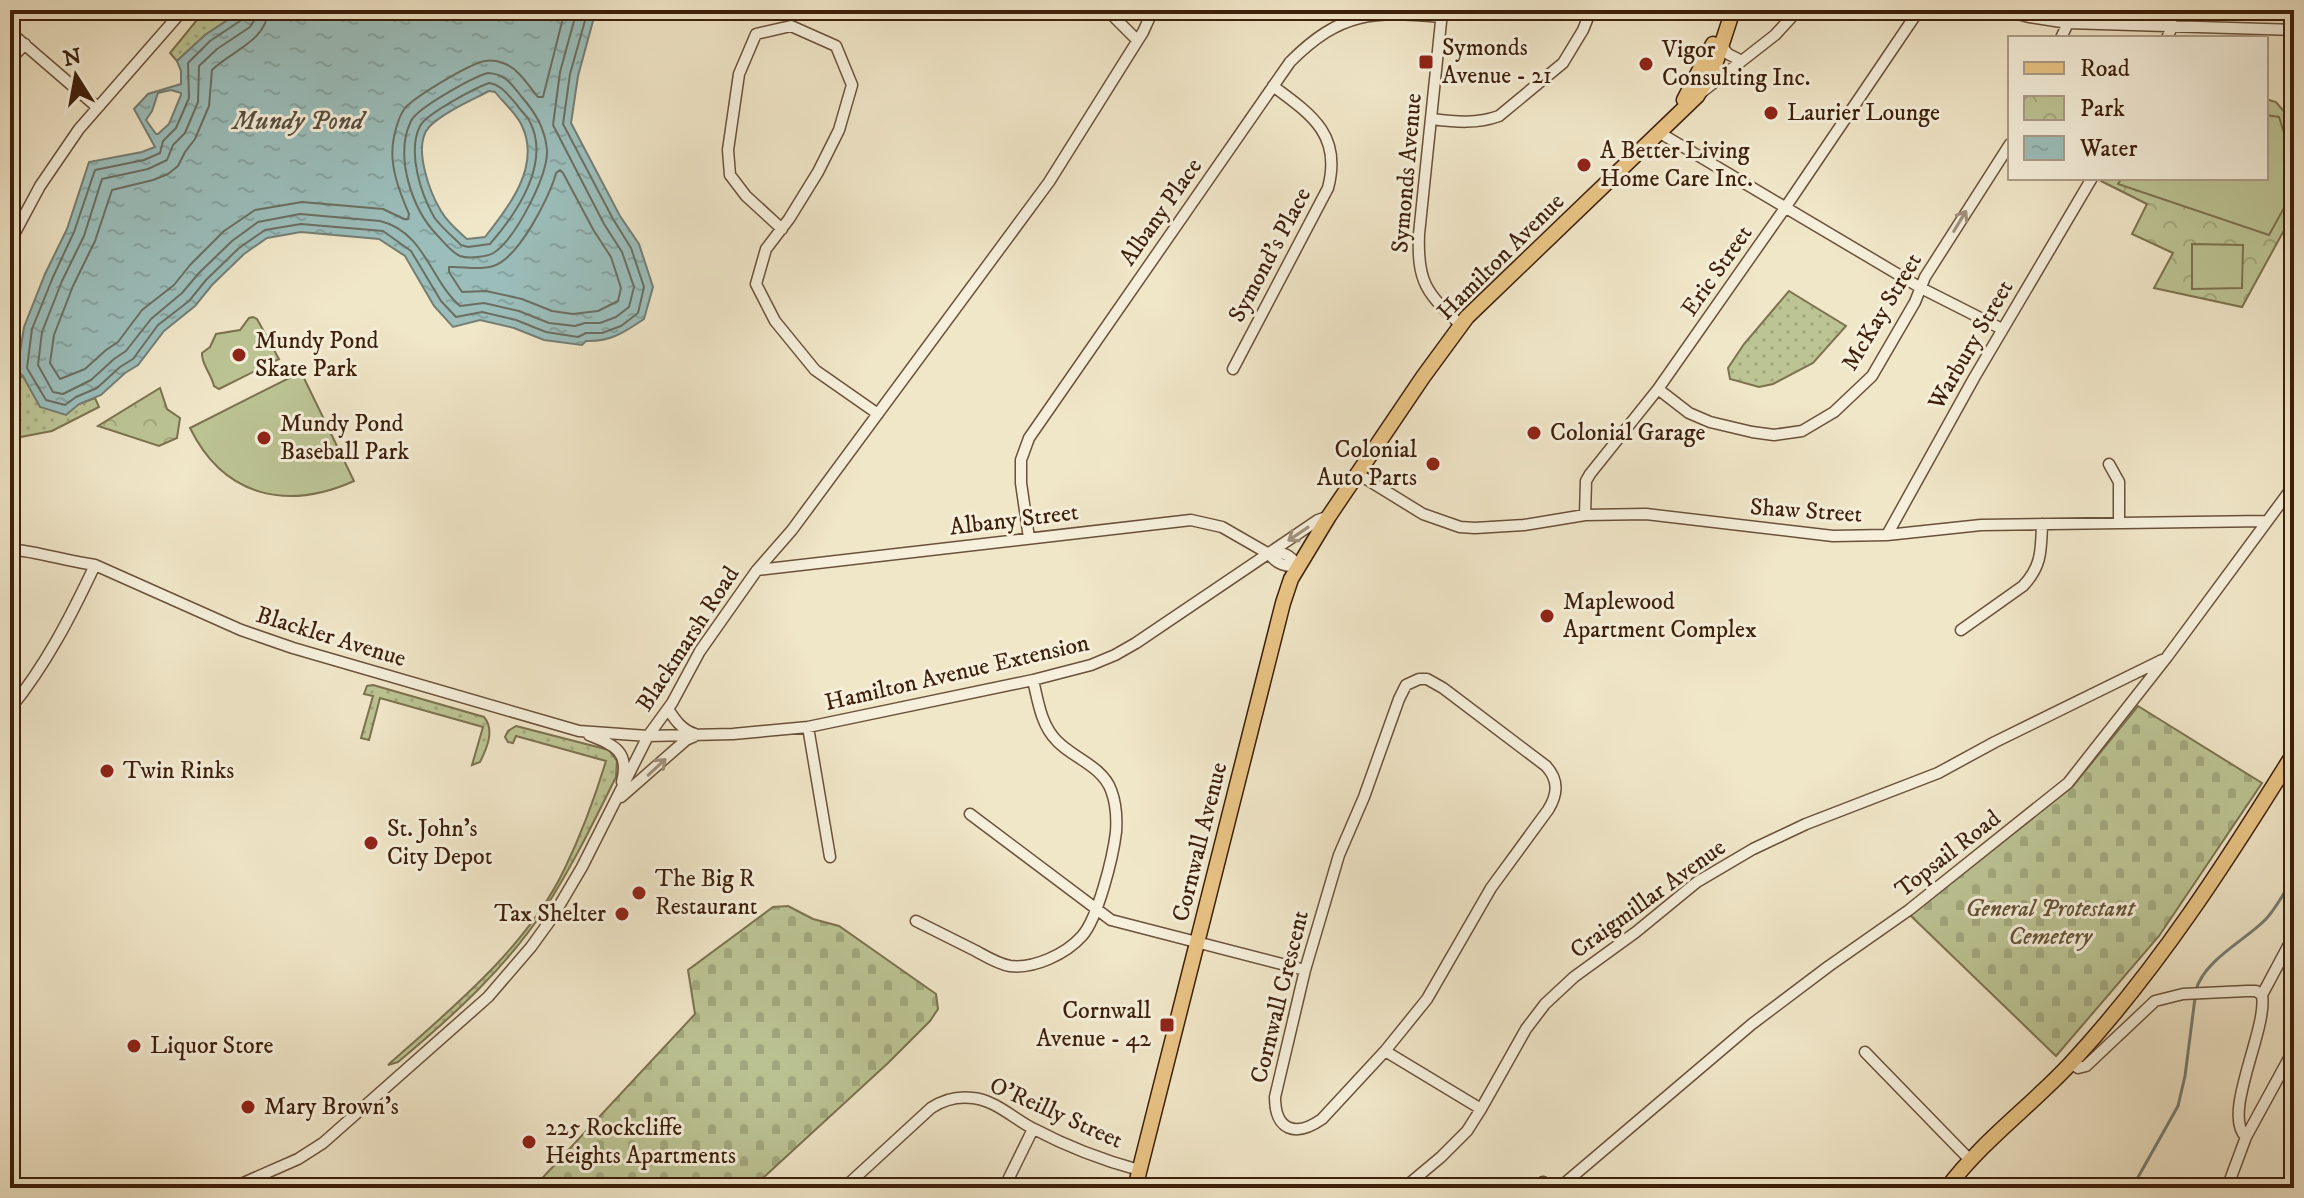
<svg xmlns="http://www.w3.org/2000/svg" width="2304" height="1198" font-family="'IM FELL DW Pica',serif">
  <defs>
    <pattern id="grass-dots" width="8" height="8" patternUnits="userSpaceOnUse" patternTransform="scale(2)"><rect width="8" height="8" fill="#bcc494"/><path d="M2 2h.1M6 6h.1" fill="none" stroke="#a2a87e" stroke-width="1.8" stroke-linecap="round"/></pattern>
    <pattern id="cemetery-stones" width="16" height="16" patternUnits="userSpaceOnUse" patternTransform="scale(2)"><rect width="16" height="16" fill="#bcc494"/><path d="M2 7V4a2 2 0 0 1 4 0v3zM10 15v-3a2 2 0 0 1 4 0v3z" fill="#a2a87e"/></pattern>
    <pattern id="park-crowns" width="20" height="18" patternUnits="userSpaceOnUse" patternTransform="scale(2)"><rect width="20" height="18" fill="#bcc494"/><path d="M2 6a3 3 0 1 1 6 0M12 15a3 3 0 1 1 6 0" fill="none" stroke="#a2a87e"/></pattern>
    <pattern id="water-ripples" width="26" height="14" patternUnits="userSpaceOnUse" patternTransform="scale(2)"><rect width="26" height="14" fill="#9bbebb"/><path d="M2 4q2-2 4 0t4 0M15 11q2-2 4 0t4 0" fill="none" stroke="#86a39f"/></pattern>
  </defs>
  <rect width="100%" height="100%" fill="#f0e6c8"/>
  <filter id="stains"><feTurbulence type="fractalNoise" baseFrequency=".0025" numOctaves="4"/><feColorMatrix values="0 0 0 0 .2 0 0 0 0 .09 0 0 0 0 .02 0 0 0 .5 -.17"/></filter>
  <radialGradient id="worn" r=".72"><stop offset=".6" stop-color="#630" stop-opacity="0"/><stop offset="1" stop-color="#630" stop-opacity=".3"/></radialGradient>
  <path fill="url(#grass-dots)" stroke="#7c724f" stroke-width="2" d="M205,10H243L205,35L177,61L170,53Z
    M1789,291L1846,326L1813,363L1773,384L1759,387L1730,379L1728,368L1744,344Z
    M23,376L40,406L79,404L95,398L99,407L52,431L10,439V385Z
    M373,685L484,717C495,730 487,748 480,762L472,765L483,727L380,698L369,740L361,738L373,696L364,694L367,686Z
    M516,726L609,750L617,761L616,777C594,821 573,865 546,907C507,967 453,1016 398,1062L388,1065C451,1009 527,947 564,870C581,835 595,797 606,761L516,736L513,743L508,742L505,737L508,731Z"/>
  <path fill="url(#cemetery-stones)" stroke="#7c724f" stroke-width="2" d="M2138,706L2262,783L2159,936L2056,1056L1910,915L2073,786Z
    M788,906L813,919L839,926L936,994L938,1009L930,1021L888,1063L752,1188H533L695,1014L688,970L773,907Z"/>
  <path fill="url(#park-crowns)" stroke="#7c724f" stroke-width="2" d="M2266,99L2276,102L2294,123V212L2242,307L2154,288L2173,253L2132,234L2147,204L2101,181L2103,178H2266Z
    M160,388L167,409L180,418L177,438L159,446L98,426Z"/>
  <path fill="#bcc494" stroke="#7c724f" stroke-width="2" d="M2266,115L2279,117L2285,136L2294,139V190L2269,235L2118,184L2122,178H2266Z
    M2192,244L2243,245L2242,288L2192,289Z
    M253,317L257,319L279,359L219,389L214,386C211,373 201,364 202,353L210,347L216,334L240,330L249,318Z
    M301,372L354,481C287,511 224,497 190,428Z"/>
  <path fill="url(#water-ripples)" stroke="#757e74" stroke-width="2" fill-rule="evenodd" d="M243,10H596L578,76L571,123L620,216L639,244L653,287L644,319C625,332 610,342 586,341L582,345L544,340L514,328L480,320L453,327L434,306L405,256L379,239L301,232L267,238L244,254L212,285L195,306L164,331L138,365L125,373L101,395L79,404L66,415L40,407L23,376L17,371L24,327L45,274L67,229L89,162L142,152L155,147L134,109L148,94L181,84V71L177,61L205,35ZM171,90L181,93V95L169,124L158,134H156L146,120L152,111L158,93ZM489,91L495,92C503,102 517,114 522,126C541,166 509,207 485,237L467,239C458,231 447,222 441,211C430,193 412,146 429,127C442,113 472,100 489,91Z"/>
  <g fill="none" stroke-linecap="round" stroke-linejoin="round">
    <path stroke="#6c6e62" stroke-width="2" d="M246,10L243,19L210,41L188,63L189,98L176,128L163,141L160,153L144,160L95,170L74,232L53,277L32,329L27,368L46,400L65,405L76,397L97,388L120,367L133,359L158,325L189,301L206,280L239,248L265,230L301,224L383,231L411,251L441,301L456,317L482,312L516,320L546,332L578,337L586,333H602L621,326L638,313L644,287L631,248L613,219L563,124L570,74L588,10
      M256,10L255,19L250,27L217,49L199,66L198,102L185,133L173,145L167,160L148,169L102,179L84,236L62,281L42,332L38,365L53,392L63,394L91,380L114,359L126,351L151,319L182,293L199,273L232,241L258,222L300,214L380,221C425,232 430,280 460,306L484,303L519,311L549,323L575,326L585,323H600L616,317L629,307L634,287L622,252L604,224L553,125L560,72L577,10
      M268,10C267,41 231,51 212,70L209,106L195,139L185,152L178,166L168,174L153,180L112,190L95,241L73,286L54,335L50,363L60,379L85,369L106,350L118,342L142,310L174,285L190,265L224,231L255,210L302,202L383,209L404,219H408L409,214C399,191 388,163 394,137C396,127 399,116 405,108C416,96 469,64 485,61C491,60 497,61 503,63C518,68 528,85 538,97H543L565,10
      M488,73C505,74 511,83 521,96C535,112 545,128 547,150C548,176 516,237 495,252C488,257 468,259 460,256C451,252 444,242 437,235C412,209 394,156 411,121C417,108 473,77 488,73Z
      M489,83C502,85 508,95 517,105C520,110 526,115 529,120C552,162 517,213 490,244L468,247L461,245C452,236 441,227 434,217C421,194 407,152 420,126C426,114 475,88 489,83Z
      M560,170L563,173L594,231L611,257L621,288L618,301L598,311L573,314L552,311L522,299L486,291L462,292L449,272V267C463,266 478,271 493,266C518,259 550,197 556,173Z"/>
    <path stroke="#757e74" stroke-width="3" d="M10,375L17,371
      M2196,990C2204,960 2246,940 2266,919C2277,907 2286,890 2294,876
      M2132,1188L2178,1106L2185,1076L2195,998"/>
    <g stroke="#6a513a" stroke-width="13">
      <path id="minor" d="M1107,10L1137,40
        M2003,10L2029,17L2068,23L2294,30
        M1442,12L1419,234C1417,282 1426,293 1461,325
        M2165,24L2170,10
        M10,32L97,107
        M2061,38L2068,23
        M2167,38L2173,25
        M1721,45L1728,54L1738,59
        M10,60L25,44
        M1702,92L1775,35L1798,10
        M1432,119C1456,122 1477,124 1499,116L1563,63L1583,30L1591,10
        M1660,133L1921,288L2002,329
        M782,229L746,196L730,175L728,150L739,74L756,34L791,26L836,46L852,85L839,130L818,172L789,219L766,249L756,284L775,321L815,370L878,414
        M10,242L40,186L79,129L183,10
        M1233,369L1328,188C1342,135 1312,115 1273,86
        M1658,389L1689,413L1710,422L1752,432L1774,435L1802,431L1834,412L1872,376L1915,302L1925,277L2010,144
        M2109,464L2119,482V523
        M1358,474L1423,514L1460,527L1475,528L1524,525L1585,515L1646,514L1833,536L1887,535L1981,525L2266,521
        M1585,515L1586,481L1590,474L1658,389L1785,208L1919,10
        M1887,535L1974,378L2092,178
        M1029,538L1021,483V460L1029,438L1290,62C1341,11 1373,11 1441,17
        M10,549C39,552 66,561 95,565L241,630L293,648L579,731L648,736L733,734L808,727L1033,680L1091,665L1115,655L1136,643L1318,520L1329,516
        M1271,554C1284,551 1290,555 1298,566
        M757,570L1191,520L1222,527L1269,554C1277,564 1285,567 1298,566
        M1961,630L2023,586C2042,566 2041,550 2042,524
        M1419,679H1427L1443,688L1546,766C1559,780 1558,794 1548,810L1491,888L1427,999L1385,1051L1322,1119C1295,1138 1275,1130 1275,1097L1305,970L1339,855L1364,797L1399,699L1406,685Z
        M10,709C46,665 71,616 95,565
        M668,709C675,720 682,730 695,734
        M808,727L830,857
        M589,735C614,745 630,751 622,782
        M621,797L686,740L695,736
        M970,814L1111,920L1305,970
        M916,921C936,931 956,941 976,951C987,957 998,964 1010,966C1034,969 1066,954 1082,936C1098,918 1113,857 1116,832C1117,818 1116,803 1111,790C1102,766 1073,758 1057,741C1041,725 1038,701 1033,680
        M1385,1051L1481,1109
        M1865,1052L1971,1161
        M2071,1063L2078,1068L2086,1066L2155,1001L2183,994L2247,991H2256L2262,995
        M2246,1137C2221,1115 2268,1029 2262,995L2294,935
        M1734,1185L1737,1188
        M232,1188L298,1159L323,1143L488,997L531,947L552,918L582,867L648,736L672,703L700,651L757,570L792,530L1049,182L1143,32L1153,10
        M844,1188L931,1108C943,1100 957,1096 973,1098C995,1100 1014,1119 1034,1129C1068,1147 1102,1160 1139,1170
        M1004,1188L1033,1129
        M1404,1188L1441,1157L1467,1131L1481,1109L1526,1029L1545,1004L1574,977L1636,932L1697,882L1753,849L1806,824L1938,773L1995,742L2162,660
        M1532,1188L1543,1182L1552,1188
        M1559,1188L1752,1024L1829,966L1909,910L2068,783L2167,657L2294,485
        M2227,1188L2246,1137L2294,1049"/>
    </g>
    <g stroke="#3d1f0a" stroke-width="17">
      <path id="major" d="M1684,100L1713,44
        M1135,1188L1283,603L1291,579L1329,516L1423,377L1467,317L1697,96L1714,68L1733,10
        M1947,1188C1982,1141 2031,1106 2071,1063C2158,969 2227,861 2294,753"/>
    </g>
    <use href="#minor" stroke="#f5efdb" stroke-width="10"/>
    <use href="#major" stroke="#e8c384" stroke-width="14"/>
  </g>
  <defs><path id="oneway-shaft" d="M-6 0H5M1.5-3L5.5 0L1.5 3" fill="none" stroke-width="1.6" stroke-linecap="round" stroke-linejoin="round" transform="scale(2)"/></defs>
  <g stroke="#a2917d">
    <use href="#oneway-shaft" transform="translate(1960 221) rotate(-59)"/>
    <use href="#oneway-shaft" transform="translate(1298 534) rotate(146)"/>
    <use href="#oneway-shaft" transform="translate(657 767) rotate(-43)"/>
  </g>
  <g fill="#8f2418" stroke="#f5efdb" stroke-width="3">
    <rect x="1418" y="54" width="16" height="16" rx="4"/>
    <circle cx="1646" cy="64" r="8"/>
    <circle cx="1771" cy="113" r="8"/>
    <circle cx="1584" cy="165" r="8"/>
    <circle cx="239" cy="355" r="8"/>
    <circle cx="1534" cy="433" r="8"/>
    <circle cx="264" cy="438" r="8"/>
    <circle cx="1433" cy="464" r="8"/>
    <circle cx="1547" cy="616" r="8"/>
    <circle cx="107" cy="771" r="8"/>
    <circle cx="371" cy="843" r="8"/>
    <circle cx="639" cy="893" r="8"/>
    <circle cx="622" cy="914" r="8"/>
    <rect x="1159" y="1017" width="16" height="16" rx="4"/>
    <circle cx="134" cy="1046" r="8"/>
    <circle cx="248" cy="1107" r="8"/>
    <circle cx="529" cy="1142" r="8"/>
  </g>
  <g text-anchor="middle" dominant-baseline="central" stroke-width="6" stroke-linejoin="round" paint-order="stroke">
    <g font-size="24" fill="#3d1f0a" stroke="#f5efdb" text-anchor="start">
      <text x="1442" y="48">Symonds<tspan x="1442" dy="28">Avenue - 21</tspan></text>
      <text x="1662" y="50">Vigor<tspan x="1662" dy="28">Consulting Inc.</tspan></text>
      <text x="1787" y="113">Laurier Lounge</text>
      <text x="1600" y="151">A Better Living<tspan x="1600" dy="28">Home Care Inc.</tspan></text>
      <text x="255" y="341">Mundy Pond<tspan x="255" dy="28">Skate Park</tspan></text>
      <text x="280" y="424">Mundy Pond<tspan x="280" dy="28">Baseball Park</tspan></text>
      <text x="1550" y="433">Colonial Garage</text>
      <text x="1417" y="450" text-anchor="end">Colonial<tspan x="1417" dy="28">Auto Parts</tspan></text>
      <text x="1563" y="602">Maplewood<tspan x="1563" dy="28">Apartment Complex</tspan></text>
      <text x="123" y="771">Twin Rinks</text>
      <text x="387" y="829">St. John's<tspan x="387" dy="28">City Depot</tspan></text>
      <text x="655" y="879">The Big R<tspan x="655" dy="28">Restaurant</tspan></text>
      <text x="606" y="914" text-anchor="end">Tax Shelter</text>
      <text x="1151" y="1011" text-anchor="end">Cornwall<tspan x="1151" dy="28">Avenue - 42</tspan></text>
      <text x="150" y="1046">Liquor Store</text>
      <text x="264" y="1107">Mary Brown's</text>
      <text x="545" y="1128">225 Rockcliffe<tspan x="545" dy="28">Heights Apartments</tspan></text>
    </g>
    <g font-size="24" fill="#3d1f0a" stroke="#f5efdb">
      <text transform="translate(1407 173) rotate(-85)">Symonds Avenue</text>
      <text transform="translate(1161 212) rotate(-55)">Albany Place</text>
      <text transform="translate(1270 255) rotate(-62)">Symond's Place</text>
      <text transform="translate(1501 257) rotate(-45)">Hamilton Avenue</text>
      <text transform="translate(1717 271) rotate(-55)">Eric Street</text>
      <text transform="translate(1882 312) rotate(-59)">McKay Street</text>
      <text transform="translate(1971 345) rotate(-60)">Warbury Street</text>
      <text transform="translate(1806 511) rotate(4)">Shaw Street</text>
      <text transform="translate(1014 520) rotate(-7)">Albany Street</text>
      <text transform="translate(331 637) rotate(17)">Blackler Avenue</text>
      <text transform="translate(688 639) rotate(-57)">Blackmarsh Road</text>
      <text transform="translate(957 673) rotate(-13)">Hamilton Avenue Extension</text>
      <text transform="translate(1200 842) rotate(-76)">Cornwall Avenue</text>
      <text transform="translate(1948 854) rotate(-38)">Topsail Road</text>
      <text transform="translate(1648 899) rotate(-36)">Craigmillar Avenue</text>
      <text transform="translate(1280 997) rotate(-76)">Cornwall Crescent</text>
      <text transform="translate(1056 1113) rotate(24)">O'Reilly Street</text>
    </g>
    <g font-size="24" font-style="italic" fill="#635133" stroke="#f5efdb">
      <text x="2050" y="909">General Protestant<tspan x="2050" dy="28">Cemetery</tspan></text>
    </g>
    <g font-size="26" font-style="italic" fill="#594f3f" stroke="#f5efdb">
      <text x="298" y="121">Mundy Pond</text>
    </g>
  </g>
  <rect width="2304" height="1198" fill="none" stroke="#f0e6c8" stroke-width="40"/>
  <rect x="12" y="12" width="2280" height="1174" fill="none" stroke="#3d1f0a" stroke-width="4"/>
  <rect x="20" y="20" width="2264" height="1158" fill="none" stroke="#3d1f0a" stroke-width="2"/>
  <rect x="2008" y="36" width="260" height="144" fill="#f5efdb" stroke="#ab9c87" stroke-width="2"/>
  <rect x="2024" y="62" width="40" height="12" fill="#e8c384" stroke="#ab9c87" stroke-width="2"/>
  <text x="2080" y="76" font-size="24" fill="#3d1f0a">Road</text>
  <rect x="2024" y="96" width="40" height="24" fill="url(#park-crowns)" stroke="#ab9c87" stroke-width="2"/>
  <text x="2080" y="116" font-size="24" fill="#3d1f0a">Park</text>
  <rect x="2024" y="136" width="40" height="24" fill="url(#water-ripples)" stroke="#ab9c87" stroke-width="2"/>
  <text x="2080" y="156" font-size="24" fill="#3d1f0a">Water</text>
  <g transform="translate(76 76) rotate(349)" stroke="#f5efdb" stroke-width="6" paint-order="stroke">
  <path d="M0-6L14 30L0 20L-14 30Z" fill="#3d1f0a"/>
  <text y="-12" font-size="22" font-weight="bold" text-anchor="middle" fill="#3d1f0a">N</text>
  </g>
  <rect width="100%" height="100%" filter="url(#stains)"/>
  <rect width="100%" height="100%" fill="url(#worn)"/>
</svg>
